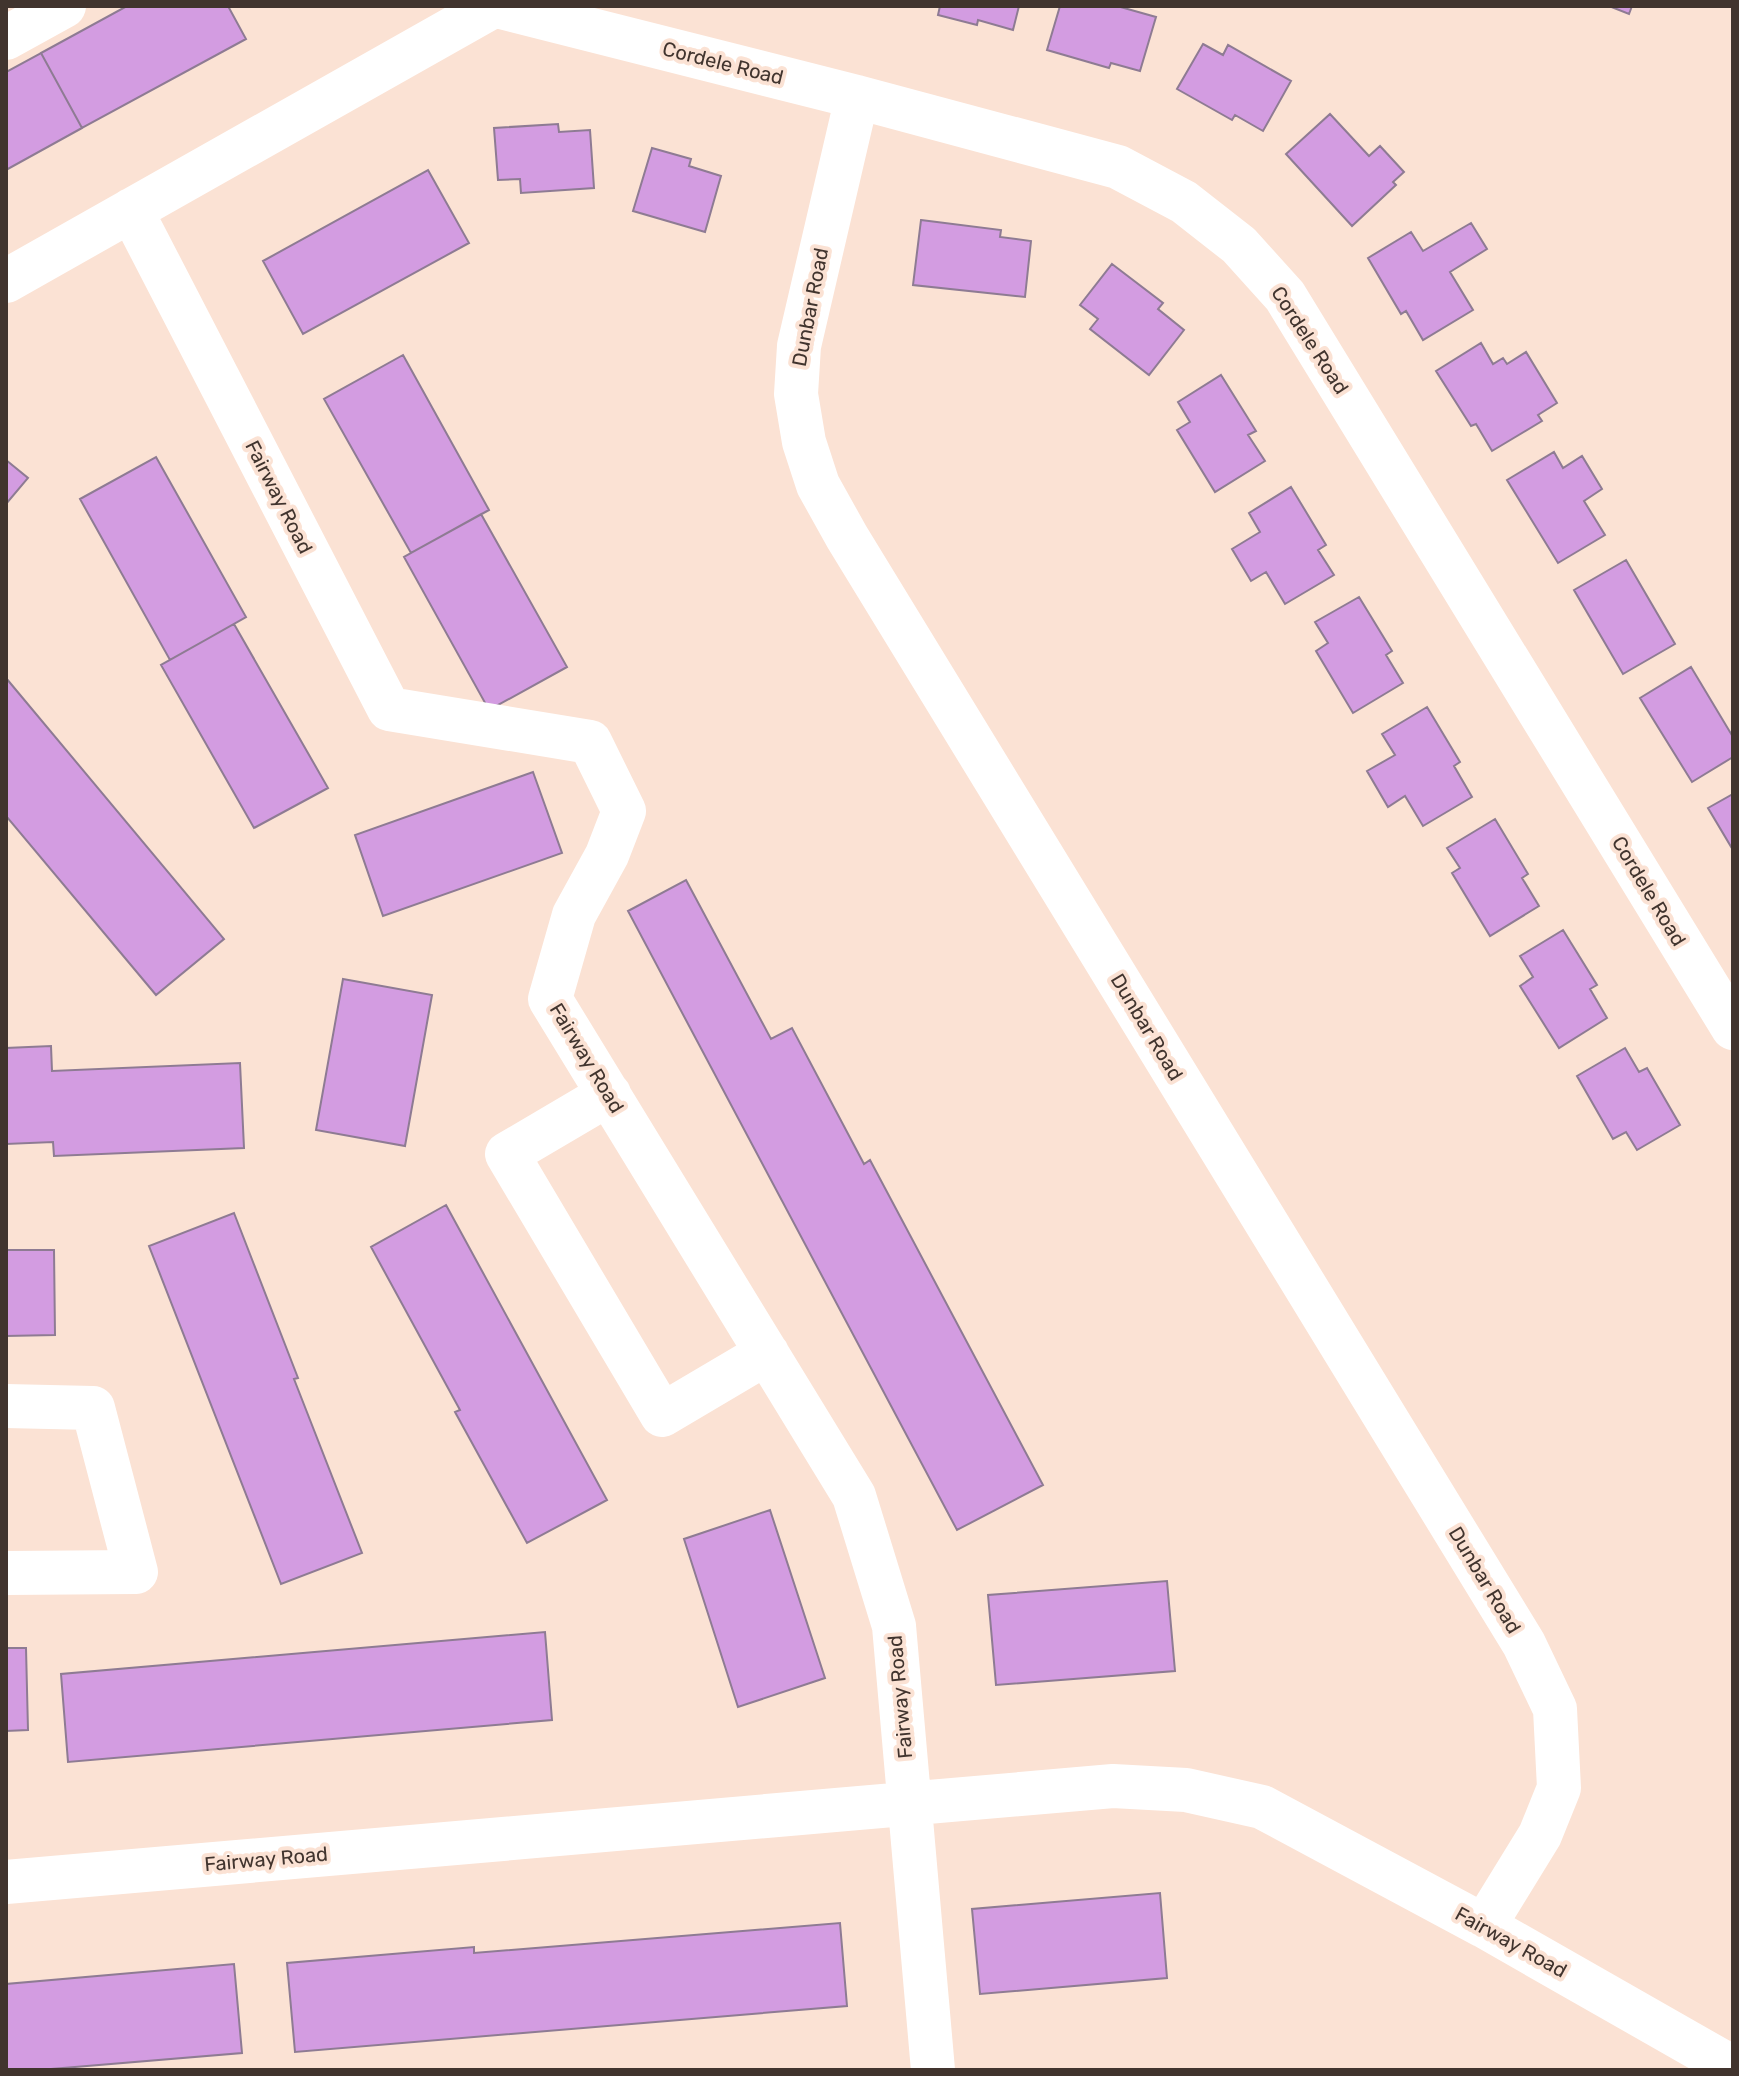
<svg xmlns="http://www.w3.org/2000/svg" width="1739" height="2076" font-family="Rubik,sans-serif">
  <rect width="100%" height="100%" fill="#fbe2d4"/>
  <path fill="#d39ce1" stroke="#8e7b93" stroke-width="2" d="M127,6H228L246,39L82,128L41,53Z
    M940,6H1019L1013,30L978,20L977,25L938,15Z
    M1060,6H1117L1156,17L1140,71L1111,63L1109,68L1047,50Z
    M1609,6H1632L1629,14Z
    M1203,44L1223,55L1228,45L1291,81L1263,131L1235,115L1232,120L1177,89Z
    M41,53L82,128L6,170V72Z
    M1330,114L1369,156L1380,146L1404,172L1393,182L1396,185L1352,226L1286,154Z
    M558,124L559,132L590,130L594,188L521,193L520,179L498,180L494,128Z
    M652,148L691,159L689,166L721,176L705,232L633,211Z
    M428,170L469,243L303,334L263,261Z
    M921,220L1001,230L1000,237L1031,241L1025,297L913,285Z
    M1471,223L1487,249L1450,272L1473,310L1423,340L1406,311L1401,314L1368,258L1411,232L1423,251Z
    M1112,264L1163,303L1158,309L1184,330L1149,375L1090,329L1098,319L1080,305Z
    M1481,343L1493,364L1503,358L1507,364L1526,352L1557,403L1538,415L1542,421L1492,451L1476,424L1471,426L1436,371Z
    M403,355L489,510L411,553L324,399Z
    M1221,375L1256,431L1248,435L1265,461L1215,492L1177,430L1190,422L1178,402Z
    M1554,452L1563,468L1582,456L1602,489L1584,501L1605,535L1558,563L1507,480Z
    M156,457L246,617L170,660L80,499Z
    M6,460L28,478L6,504Z
    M1291,487L1326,545L1318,550L1334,575L1285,604L1266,572L1251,581L1232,549L1260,532L1249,513Z
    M481,514L567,667L489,710L404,557Z
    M1626,560L1675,644L1623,674L1574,590Z
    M1359,597L1392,651L1386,655L1403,683L1353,713L1316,651L1328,643L1315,622Z
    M234,624L328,788L254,828L161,665Z
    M1691,667L1733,737V757L1692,782L1640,698Z
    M6,678L224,939L156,995L6,816Z
    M1427,707L1460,762L1454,766L1472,797L1423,826L1405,796L1388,807L1367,771L1395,755L1382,734Z
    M533,772L562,853L383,916L355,835Z
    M1733,794V850L1708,808Z
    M1495,819L1528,874L1522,878L1539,906L1490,936L1452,873L1460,868L1447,848Z
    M686,880L771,1039L792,1028L864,1164L870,1160L1043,1485L957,1530L628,911Z
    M1563,930L1597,985L1590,989L1607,1018L1559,1048L1520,986L1533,977L1520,956Z
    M343,979L432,995L405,1146L316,1130Z
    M51,1046L52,1071L240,1063L244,1148L54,1156L53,1142L6,1144V1048Z
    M1625,1048L1639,1072L1647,1068L1680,1125L1637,1150L1626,1132L1613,1139L1577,1076Z
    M446,1205L607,1500L527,1543L455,1412L460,1410L371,1247Z
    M234,1213L298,1378L294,1379L362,1553L281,1584L149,1246Z
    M6,1250H54L55,1335L6,1336Z
    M770,1510L825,1678L738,1707L684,1539Z
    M1167,1581L1175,1671L996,1685L988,1595Z
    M545,1632L552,1720L68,1762L61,1674Z
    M6,1648H26L28,1730L6,1731Z
    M1160,1893L1167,1978L980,1994L972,1909Z
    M840,1923L847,2006L295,2052L287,1963L474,1947V1953Z
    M234,1964L242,2053L39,2070H6V1984Z"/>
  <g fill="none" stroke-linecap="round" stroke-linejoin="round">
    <path stroke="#fff" stroke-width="44" d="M497,6L857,97L1118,167L1184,202L1239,245L1285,296L1733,1028
      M6,38L64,6
      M857,97L799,346L796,394L804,442L818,485L847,537L1524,1644L1555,1709L1559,1788L1540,1835L1484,1926
      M131,210L389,709L590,742L624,811L607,855L574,915L550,999L854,1496L894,1626L933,2070
      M6,281L493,6
      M609,1094L507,1154L662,1415L767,1353
      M6,1406L93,1408L136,1572L6,1573
      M6,1882L1113,1786L1186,1790L1262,1807L1484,1926L1733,2068"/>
  </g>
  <g text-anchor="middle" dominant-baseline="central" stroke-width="8" stroke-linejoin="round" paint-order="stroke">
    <g font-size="20" fill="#41342e" stroke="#fbe2d4">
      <text transform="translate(723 63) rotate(14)">Cordele Road</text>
      <text transform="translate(810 307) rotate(-79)">Dunbar Road</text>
      <text transform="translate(1310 340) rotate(57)">Cordele Road</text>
      <text transform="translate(279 497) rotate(63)">Fairway Road</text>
      <text transform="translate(1649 891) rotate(59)">Cordele Road</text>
      <text transform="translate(1147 1027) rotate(59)">Dunbar Road</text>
      <text transform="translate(587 1058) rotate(59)">Fairway Road</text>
      <text transform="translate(1485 1580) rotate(59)">Dunbar Road</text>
      <text transform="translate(900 1697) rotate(-95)">Fairway Road</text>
      <text transform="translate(266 1859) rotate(-5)">Fairway Road</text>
      <text transform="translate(1511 1942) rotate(29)">Fairway Road</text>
    </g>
  </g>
  <rect width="1739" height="2076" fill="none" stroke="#41342e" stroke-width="16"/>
</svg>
